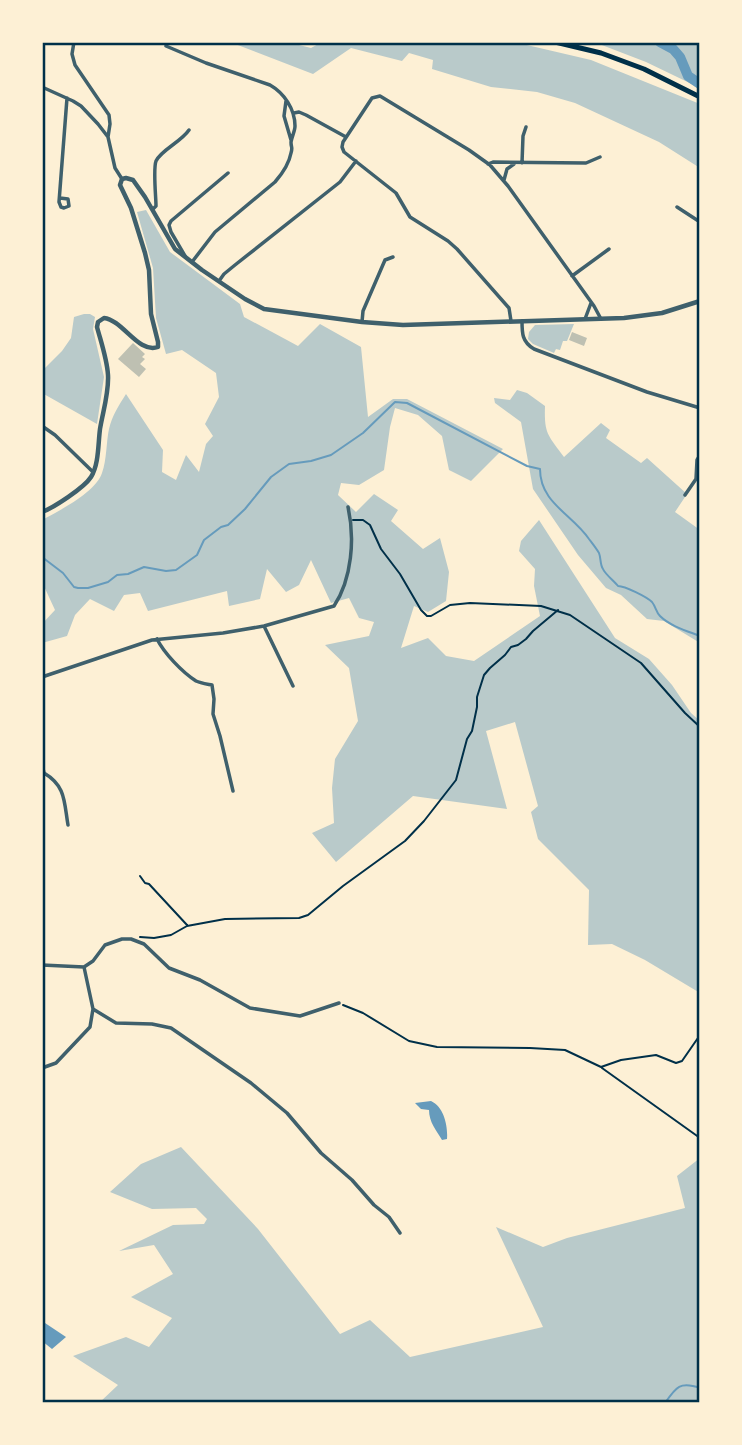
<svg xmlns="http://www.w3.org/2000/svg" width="742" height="1445" font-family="Poppins,sans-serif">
  <rect width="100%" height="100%" fill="#fdf0d5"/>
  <path fill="#b9caca" d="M230,42H287L311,48L322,42H514L591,60L700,104V168L659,142L575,103L537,92L491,87L432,69L433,60L409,53L402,61L351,48L313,74Z
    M594,42H700V88L646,62Z
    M146,210L170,252L240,304L244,317L298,346L320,324L361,347L368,417L393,399H407L503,449L471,481L449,470L442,436L418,415L395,408L390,427L384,470L359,485L341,483L338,495L356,512L374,494L398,510L391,521L423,549L440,538L449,572L446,601L428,612L414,606L401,648L428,638L446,656L474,661L540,616L534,586L535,569L519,551L521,541L539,520L615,638L649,659L672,685L691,713L700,721V993L645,960L612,944L588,945L589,890L538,839L531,812L538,806L515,722L486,731L507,809L413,796L336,862L312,833L334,823L332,788L335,759L358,721L349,668L325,645L369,636L374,622L359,618L349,598L331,603L311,560L299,585L286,592L267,569L260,599L229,606L227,591L148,611L140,593L124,595L114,611L90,599L75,615L67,636L42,643V624L55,610L42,582V520C59,511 96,492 102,473C107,459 106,443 109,429C112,416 119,405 126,394L163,450L162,472L176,480L186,455L199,472L206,444L213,436L205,424L219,397L216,373L182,350L166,354L156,318L153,268L137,212Z
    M84,314H90L95,317L93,329L104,377L97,424L42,393V371L62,351L71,338L74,317Z
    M574,324L567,341H563L560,350L556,349L554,353L533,344L528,339L529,332L535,325Z
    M517,390L527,393L545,406C544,434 548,435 564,457L601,423L610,430L606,438L641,463L647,458L687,494L675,512L700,530V643L664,621L647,619L621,595L606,588L578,555L533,489L521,422L495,403L494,398L510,400Z
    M181,1147L258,1229L340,1334L370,1320L410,1357L543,1327L496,1227L543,1247L567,1238L685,1208L677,1176L700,1158V1403H99L118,1385L73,1356L126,1337L149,1347L172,1318L131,1297L173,1274L154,1245L119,1251L173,1225L204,1224L207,1219L196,1208L152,1209L110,1192L141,1164Z"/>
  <path fill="#669bbc" d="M431,1101C444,1107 448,1126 447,1139L442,1140C436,1130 429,1122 429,1110L421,1109L415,1103Z
    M42,1321L66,1337L52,1349L42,1341Z"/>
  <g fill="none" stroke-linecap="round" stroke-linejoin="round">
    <path stroke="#669bbc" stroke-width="2" d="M42,557L63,573L74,587L78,588H88L108,582L117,575L128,574L144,567L166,571L176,570L197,555L204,540L221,527L228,525L245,509L271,477L289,464L311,461L331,455L363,433L395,402L407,403L527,466L540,469C540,503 572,514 589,539C592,543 596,548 599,553C601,558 600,565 603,569C605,574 614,581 618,586C625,586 647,597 652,602C656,607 656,612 660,616C670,626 687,631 700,636
      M665,1403C676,1387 680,1381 700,1388"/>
    <path stroke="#669bbc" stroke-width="10" d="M660,42L673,49L680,57L688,76L700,84"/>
  </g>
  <path fill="#bec0b2" d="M572,332L587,338L584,346L569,340Z
    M133,343L145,354L142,357L145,359L140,364L146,369L139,377L118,359Z"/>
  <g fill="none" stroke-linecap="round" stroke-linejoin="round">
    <path stroke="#003049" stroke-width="2" d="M353,520H363L370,525L381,549L400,574L421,610L427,616H431L450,605L470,603L541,606L570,615L641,663L685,713L700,727
      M140,876L145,883L149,884L187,925
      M140,937L154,938L171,935L187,926L225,919L299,918L308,915L343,886L405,841L424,821L456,780L467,739L472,731L477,707V697L484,675L490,668L505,655L511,647L518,645L526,639L533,631L558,610
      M343,1005L363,1013L409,1041L437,1047L530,1048L565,1050L601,1067L621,1060L656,1055L676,1063L682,1061L700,1035
      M602,1068L700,1138"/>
    <path stroke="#3f606c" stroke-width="3.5" d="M74,42L72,54L75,65L109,115L110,124L108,137
      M166,46L206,63L270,85C284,93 295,109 295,126C295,131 292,136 291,142C291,149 293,146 291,153C289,164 282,174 275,182L215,232L192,262
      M42,87L73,101L81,106L98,124L108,137L115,168L122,179
      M286,101L284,116L291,140
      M294,113L299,112L306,115L346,137
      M522,163L523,136L526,127
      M488,164L493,162L586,163L600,157
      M504,180L507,169L514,164
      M60,198L68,199L69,206L64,208L61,207L59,202L67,98
      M677,207L700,222
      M153,209L156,206C156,197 153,169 156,161C161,150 181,142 189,130
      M185,256L171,232L169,225L171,221L228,173
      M572,276L609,249
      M219,281L224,274L235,265L340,182L356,161
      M585,319L591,303
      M511,321L509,308L457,249L448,241L410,217L396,193L344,152L342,147L343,142L372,98L380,96L469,150L490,165L508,186L594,306L601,319
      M522,321C522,333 522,342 534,349L647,392L700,408
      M362,322L363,311L385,260L393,257
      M42,426L55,435L93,472
      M685,495L696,479L697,460L700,455
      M264,626L293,686
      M157,639C164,653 182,672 196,681C200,683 207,684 212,685L214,699L213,714L220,736L233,791
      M42,677L152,640L223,633L264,626L334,606C352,579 355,538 348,507
      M42,764L44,773L42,779
      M44,773C66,786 64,802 68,825
      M42,965L84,967
      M84,967L93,961L105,945L122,939H131L144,944L169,968L200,980L250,1008L300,1016L339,1003
      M93,1009L116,1023L152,1024L171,1028L251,1083L287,1113L321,1153L352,1180L374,1205L389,1217L400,1233
      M42,1068L56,1063L90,1027L93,1009L84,967"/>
    <path stroke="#3f606c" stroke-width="4.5" d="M42,512C53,508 84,488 91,477C99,464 98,444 100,429C103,411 109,393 108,375C107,359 101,342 97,327L98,322L104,318C123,320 138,354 158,347V342L151,314L149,270L145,253L131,208L120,185L122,179L126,178L133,180L145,197L175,249L202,270L245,299L264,309L362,322L403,325L624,318L662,313L700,301"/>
    <path stroke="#003049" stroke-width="5" d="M555,42L601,53L644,69L700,97"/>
  </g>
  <rect width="742" height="1445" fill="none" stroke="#fdf0d5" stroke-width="88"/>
  <rect x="44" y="44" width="654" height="1357" fill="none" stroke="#003049" stroke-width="2.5"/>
</svg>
